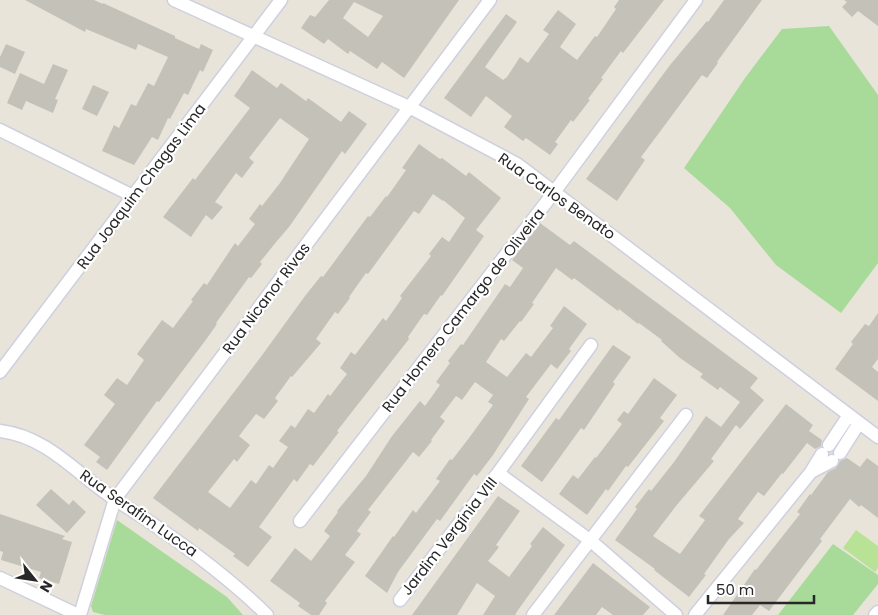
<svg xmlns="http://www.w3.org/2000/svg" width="878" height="615" font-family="Poppins,sans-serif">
  <rect width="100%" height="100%" fill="#e9e4da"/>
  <path fill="#a8db9a" d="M829,26L878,95V263L841,313L776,265L730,208L684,168L745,78L782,29Z
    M117,520L227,597L243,615H105L93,612L91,606Z
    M833,544L878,575V584L853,615H778Z"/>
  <path fill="#b8e296" d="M856,530L878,546V568L875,572L843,548Z"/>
  <path fill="#c4c1b9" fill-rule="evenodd" d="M25,0H94L103,4V3L175,36V38L199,49L201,44L213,50L203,72L200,70L188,95L184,93L170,119L168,118L158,140L152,137L134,165L102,151L114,125L119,128L131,104L136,106L148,83L154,86L168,57L138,44L136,50L86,29L85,32Z
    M329,0H459L404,78L382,62L377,69L350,51L348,54L328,39L324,44L301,28L310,15L315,17ZM354,2L383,16L368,37L343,18Z
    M619,0H664L623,53L621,51L601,78L603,79L588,99L590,100L573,122L571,120L555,142L558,144L550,155L526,138L523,141L504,127L512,116L486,96L471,117L444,98L506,14L517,22L485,67L503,80L507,77L520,57L528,63L549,34L543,30L558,10L576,24L560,47L577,60L595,36L597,37L616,9L614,7Z
    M724,0H762L717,62L718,63L707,78L702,75L659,133L641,157L645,160L617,201L586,179L670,65L707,21L708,22Z
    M844,0H878V26L858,11L852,17L842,7L847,2Z
    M6,44L25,52L15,74L0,67V57Z
    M53,64L68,70L55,99L58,100L53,113L26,101L22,110L7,103L20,73L44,84Z
    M252,70L277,88L281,83L306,101L308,98L341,122L349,111L367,124L345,154L342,151L289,227L277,241L260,262L262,264L251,278L249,277L216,323L217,324L205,341L159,402L157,401L107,470L96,462L100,457L84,445L115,404L104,395L117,378L127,385L144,360L137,354L162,320L173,328L193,301L191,300L204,283L207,285L235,243L238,246L255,224L249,219L260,204L262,206L280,183L309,139L280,118L249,158L254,162L242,178L236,173L215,202L223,207L212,220L206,215L191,237L163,217L193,178L195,180L250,108L234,96Z
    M93,85L109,92L97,116L82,109Z
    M419,144L440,159L442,158L466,176L469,172L501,198L476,230L484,236L442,296L441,295L427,315L424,314L408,337L409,339L337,431L339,432L313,466L310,464L297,482L294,479L259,527L272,537L248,567L233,556L235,554L199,528L198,531L153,498L260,358L305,296L321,276L323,277L368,216L370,217L386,196L387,197L406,170L402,168ZM433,194L443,201V200L465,218L449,242L442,237L429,254L431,256L400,296L402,298L386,321L383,318L355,355L351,352L340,368L347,374L330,396L328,394L314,413L308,409L295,428L291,425L279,441L288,447L273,468L269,465L256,484L251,480L230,508L208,492L234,459L237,462L250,445L239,436L256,414L264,419L278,401L275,398L291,376L292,377L321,343L316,339L335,312L338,314L350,298L349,297L366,273L368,274L414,211L419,214Z
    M540,223L570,245L574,241L758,378L750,388L764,400L740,429L736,425L711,459L714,461L676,506L653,536L680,554L705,520L699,516L786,404L813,425L809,431L822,440L821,446L815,449L807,443L783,474L782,473L764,496L758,492L738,519L744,523L729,539L704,574L706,575L689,597L654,570L655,569L615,540L637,509L635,507L649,489L651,491L674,462L706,416L721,427L740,402L720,387L718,390L700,377L703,374L680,358L661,341L662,340L639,323L638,324L619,309L618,311L574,278L572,280L556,268L532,303L534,304L521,322L520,321L504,341L501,339L486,362L507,377L526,353L531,357L553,328L550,326L564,306L587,324L569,349L571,351L557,369L551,364L526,397L529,399L493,455L477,476L474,474L440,521L437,519L398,572L387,593L365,576L393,536L394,537L413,510L416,513L440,481L436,479L450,459L452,460L469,438L493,405L488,402L493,395L475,382L462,400L456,396L440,417L445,421L431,440L432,441L419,457L413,452L368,510L371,512L357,531L361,534L345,555L355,562L325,601L327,603L319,615H311L298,606L300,603L270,581L295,548L311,561L330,536L324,531L338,512L337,511L366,476L392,436L420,401L425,406L440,385L436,382L450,363L448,361L461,344L463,345L505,284L510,287L523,268L512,260Z
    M878,313V359L872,367L878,372V401L835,369L853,344L851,342L865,324L869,326Z
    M613,345L631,357L613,382L615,384L584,430L581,428L542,482L521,466L556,418L559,420Z
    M654,378L677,395L660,418L664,421L628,467L626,466L608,491L606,489L587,515L559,494L573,475L578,479L595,457L596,458L622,424L617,420L624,411L628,414Z
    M847,458L860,467L867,458L878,466V518L861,505L859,507L850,499L820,539L822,541L769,611L760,605L752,615H723L755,569L756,570L800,514L797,512L810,494L811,495L828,472L836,468L840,461Z
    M51,489L69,505L73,500L86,512L67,533L36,505Z
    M498,496L520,511L496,545L499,547L488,561L509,577L532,546L530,544L543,527L565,545L518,610L515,615H483L495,596L477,583L457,615H412Z
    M0,514L65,536L62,539L72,542L59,584L39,578L41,572L1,560L3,552L0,551Z
    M593,563L650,607L643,615H613L602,607L596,615H554Z"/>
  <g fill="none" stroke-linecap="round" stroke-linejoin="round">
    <g stroke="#cfd0df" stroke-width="15">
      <path id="minor" d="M174,0L409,107L517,164L878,437
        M0,130L133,196
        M0,372L281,0
        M0,431C49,437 77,475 116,500C170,534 221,570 267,615
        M829,445L849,415
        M840,453L859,423
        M811,472L832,461
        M498,473L591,541L676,615
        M300,521L555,191L696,0
        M0,578L78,615
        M400,600L498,473L591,345
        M80,615L115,499L490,0
        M533,615L686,415
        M695,615L811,472L822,454
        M875,615L878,612"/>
    </g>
    <use href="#minor" stroke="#fff" stroke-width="12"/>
  </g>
  <g text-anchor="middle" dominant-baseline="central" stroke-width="4.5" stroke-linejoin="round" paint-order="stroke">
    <g font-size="15" fill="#272727" stroke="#fff">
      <text transform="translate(141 186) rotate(-53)">Rua Joaquim Chagas Lima</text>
      <text transform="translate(557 196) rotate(35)">Rua Carlos Benato</text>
      <text transform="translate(266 298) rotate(-53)">Rua Nicanor Rivas</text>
      <text transform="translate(463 310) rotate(-52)">Rua Homero Camargo de Oliveira</text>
      <text transform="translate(139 513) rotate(35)">Rua Serafim Lucca</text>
      <text transform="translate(449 536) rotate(-52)">Jardim Vergínia VIII</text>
    </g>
  </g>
  <g transform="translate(35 580) rotate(120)" stroke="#ffffff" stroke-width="4" paint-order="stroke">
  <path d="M0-4L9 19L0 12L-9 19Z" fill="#272727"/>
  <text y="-8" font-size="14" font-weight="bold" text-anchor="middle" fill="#272727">N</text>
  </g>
  <path d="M708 595v8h106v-8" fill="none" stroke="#272727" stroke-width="2.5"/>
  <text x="716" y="595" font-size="15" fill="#272727" stroke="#ffffff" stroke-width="4" paint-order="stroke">50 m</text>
</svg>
